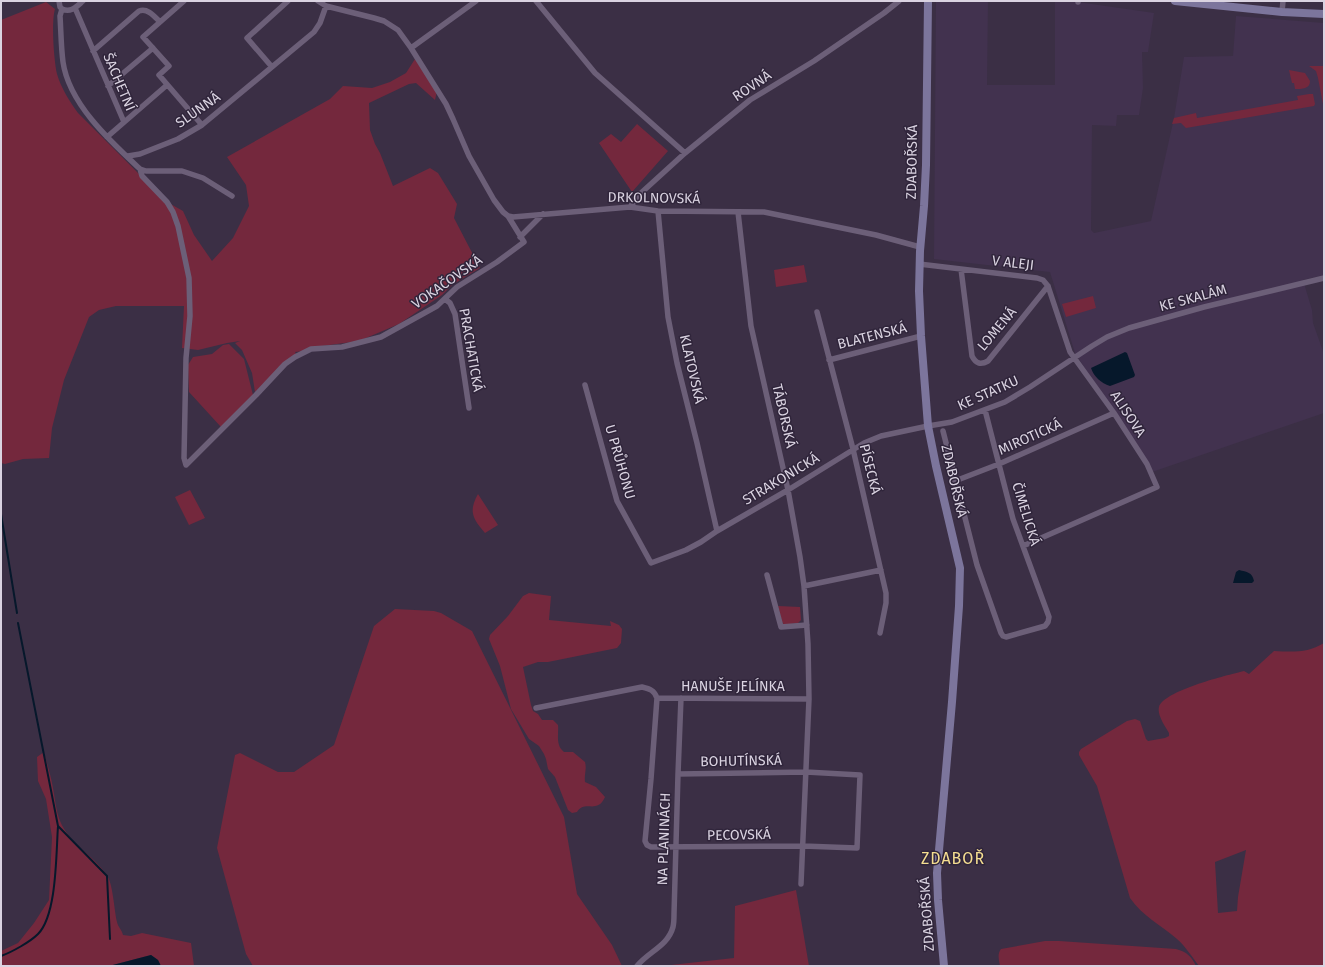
<svg xmlns="http://www.w3.org/2000/svg" width="1325" height="967" font-family="'Fira Sans',sans-serif">
  <rect width="100%" height="100%" fill="#3b2f45"/>
  <path fill="#42324f" d="M936,1H988L987,85H1055V1L1078,2L1154,13L1148,52H1142L1143,88L1139,115H1117L1116,126L1092,125L1091,230L1094,233L1151,221L1174,118L1184,57L1233,56L1236,16L1324,23V275L1303,280L1312,310L1313,323L1324,354V413L1152,472L1075,353L1050,272L934,259Z"/>
  <path fill="#74283d" fill-rule="evenodd" d="M46,2L55,9C51,22 54,61 57,74C61,88 70,102 78,113L167,202L183,211L194,235L212,261L233,238L249,206L246,185L227,157L330,99L343,86L372,88L390,82L406,73L415,59L437,91L435,100L416,83L409,84L369,103L370,130L375,144L380,153L393,186L430,168L438,173L457,204L454,218L480,268L452,285L442,295L399,324L359,341L315,347L304,351L295,352L296,354L255,392L252,373L242,350L235,343L240,341L227,343L198,350L182,348L184,306H116L99,310L89,317L64,380L52,428L49,458L23,459L5,464L1,463V20Z
    M1309,66H1324V106L1323,104L1318,78L1316,71Z
    M1289,70L1305,73L1310,81C1310,89 1302,89 1295,89L1294,83H1292Z
    M1309,94H1313L1315,104L1314,106L1186,128L1181,123L1172,124L1174,118L1196,113L1197,118L1298,100L1297,96Z
    M637,124L668,151L632,192L599,143L611,134L621,142Z
    M804,265L807,282L776,287L774,270Z
    M1093,296L1096,308L1066,317L1062,304Z
    M229,344L244,359L253,395L221,427L189,392L188,365L193,357L212,354L223,345Z
    M190,490L205,518L189,525L175,497Z
    M478,494L498,525L485,533C473,519 468,512 478,494Z
    M529,593L551,596L549,620L611,626L610,621L619,625L622,629L621,643L617,648L548,662H538L523,667L531,705L533,711L538,714L542,720H553L558,725C559,734 555,745 564,752H573L585,762C587,769 584,775 585,782L596,787L605,797C597,815 585,799 577,812L572,813L568,810L555,777L548,769L546,759L544,754L539,746L529,739L511,709L500,666L489,639L490,635L508,616L523,596Z
    M778,606L800,607L801,620L798,623L784,625L782,622Z
    M395,609L434,611L441,613L472,631L564,817L577,894L612,945L622,966H253L246,954L217,848L235,755L240,753L278,772H294L334,745L374,626Z
    M1324,643V966H1199C1192,957 1186,947 1177,939C1160,924 1143,917 1130,898L1097,786L1079,755V752L1081,749L1127,721L1135,719L1140,721L1146,739L1148,741L1165,738L1169,736V733C1165,726 1157,715 1159,707C1164,691 1224,676 1240,672L1244,671L1249,674L1274,651C1293,652 1308,653 1324,643ZM1246,850L1238,897L1237,911L1218,913L1215,862Z
    M44,752C47,764 51,776 53,788C55,798 56,811 60,821C69,843 93,855 106,874C113,882 114,909 117,922C118,927 122,930 123,935L131,936L142,933L191,943L194,966H161L158,960L151,955L109,966H1V951L18,943L34,923L49,900L52,837L46,799L38,781L37,757Z
    M796,890L809,966H662L734,958L735,906Z
    M1045,941H1059L1176,949C1187,952 1191,956 1196,966H1000C999,960 997,954 1001,949Z"/>
  <path fill="#06182b" d="M1125,352L1127,353L1135,375L1134,377L1110,386C1101,383 1094,377 1091,368Z
    M1239,570C1247,572 1252,572 1254,581L1252,583H1233L1236,572Z
    M151,955L158,960L161,966H109Z"/>
  <g fill="none" stroke-linecap="round" stroke-linejoin="round">
    <path stroke="#06182b" stroke-width="2" d="M1,514L17,613
      M18,623L58,826L107,876L110,939
      M1,956C12,952 30,942 38,934C57,915 56,854 58,826"/>
    <path stroke="#6c5f78" stroke-width="5.5" d="M59,1L60,7L62,9
      M184,1L143,37L169,66L159,75L202,125
      M318,1L326,6L374,18L384,21L398,30L411,48L446,104L453,119L469,156L494,200L503,212L508,216L513,217L630,207L658,211L764,212L876,235L920,247
      M536,1L595,73L685,153
      M1078,2V1
      M75,8L124,122
      M62,9L60,16C61,31 61,47 63,62C69,104 111,142 140,169L146,171H182L203,178L232,196
      M62,9C71,13 76,7 83,1
      M1282,12L1283,1
      M411,48L476,1
      M93,51L139,11C148,8 154,16 160,22
      M272,67L247,38L288,1
      M108,86L153,48
      M107,137L167,85
      M128,156L140,154L178,139L202,125L314,32L320,23L326,6
      M140,169L142,176L167,202L173,212L178,226L189,278L190,316L186,358L184,458L186,465L256,395L285,364L295,357L311,349L342,347L381,337L437,306L457,287L497,262L524,242L508,216
      M630,207L641,193L685,153L750,100L814,61L884,13L899,1
      M658,211L668,317L677,363L697,443L717,531
      M738,212L751,326L788,490L800,557L804,586L808,644L809,699L801,884
      M520,237L543,214
      M919,264L1037,278L1043,280L1048,286L1070,352L1114,413L1147,464L1157,487L1023,546
      M961,269L972,356C976,364 981,365 988,361L1048,286
      M445,299L450,303L455,314L469,408
      M817,312L853,449L886,593V603L880,633
      M829,360L921,336
      M585,385L617,501L651,563L686,550L701,542L717,531L788,490L864,443L881,436L928,426L952,422L1005,402L1030,387L1092,346L1107,337L1129,328L1204,307L1324,278
      M943,431L977,565L1001,633L1003,636L1006,637L1045,626L1048,622L1049,617L1013,519L985,410
      M955,481L999,464L1114,413
      M767,575L781,627L807,625
      M804,586L881,570
      M657,698L809,699
      M536,708L642,687C650,689 654,690 657,698L651,779L645,841L647,845L651,847L803,846L857,848L860,775L806,772L678,774
      M637,966C648,952 668,946 673,927C674,923 674,919 674,914L678,774L681,698"/>
    <path stroke="#7c759c" stroke-width="8" d="M928,1L926,165L924,206L920,251L919,291L921,336L928,426L936,466L960,568L959,606L952,702L937,873L938,900L944,966
      M1175,1L1282,12L1324,14"/>
  </g>
  <g text-anchor="middle" dominant-baseline="central" stroke-width="3" stroke-linejoin="round" paint-order="stroke">
    <g font-size="14" fill="#dad3e1" stroke="#30253b">
      <text transform="translate(119 82) rotate(67)">ŠACHETNÍ</text>
      <text transform="translate(752 86) rotate(-34)">ROVNÁ</text>
      <text transform="translate(198 110) rotate(-35)">SLUNNÁ</text>
      <text transform="translate(912 162) rotate(-89)">ZDABOŘSKÁ</text>
      <text transform="translate(654 198) rotate(1)">DRKOLNOVSKÁ</text>
      <text transform="translate(1013 263) rotate(7)">V ALEJI</text>
      <text transform="translate(447 282) rotate(-35)">VOKAČOVSKÁ</text>
      <text transform="translate(1193 298) rotate(-15)">KE SKALÁM</text>
      <text transform="translate(997 329) rotate(-50)">LOMENÁ</text>
      <text transform="translate(872 336) rotate(-14)">BLATENSKÁ</text>
      <text transform="translate(471 350) rotate(80)">PRACHATICKÁ</text>
      <text transform="translate(692 369) rotate(77)">KLATOVSKÁ</text>
      <text transform="translate(988 393) rotate(-24)">KE STATKU</text>
      <text transform="translate(1128 414) rotate(57)">ALISOVA</text>
      <text transform="translate(784 416) rotate(77)">TÁBORSKÁ</text>
      <text transform="translate(1030 437) rotate(-24)">MIROTICKÁ</text>
      <text transform="translate(620 462) rotate(74)">U PRŮHONU</text>
      <text transform="translate(870 469) rotate(76)">PÍSECKÁ</text>
      <text transform="translate(781 479) rotate(-31)">STRAKONICKÁ</text>
      <text transform="translate(954 481) rotate(77)">ZDABOŘSKÁ</text>
      <text transform="translate(1026 514) rotate(73)">ČIMELICKÁ</text>
      <text x="733" y="686">HANUŠE JELÍNKA</text>
      <text transform="translate(741 761) rotate(-1)">BOHUTÍNSKÁ</text>
      <text transform="translate(739 835) rotate(-1)">PECOVSKÁ</text>
      <text transform="translate(664 839) rotate(-88)">NA PLANINÁCH</text>
      <text transform="translate(927 914) rotate(-94)">ZDABOŘSKÁ</text>
    </g>
    <g font-size="16" letter-spacing="1" fill="#f5de91" stroke="#30253b">
      <text x="953" y="858">ZDABOŘ</text>
    </g>
  </g>
  <rect width="1325" height="967" fill="none" stroke="#dad3e1" stroke-width="4"/>
</svg>
